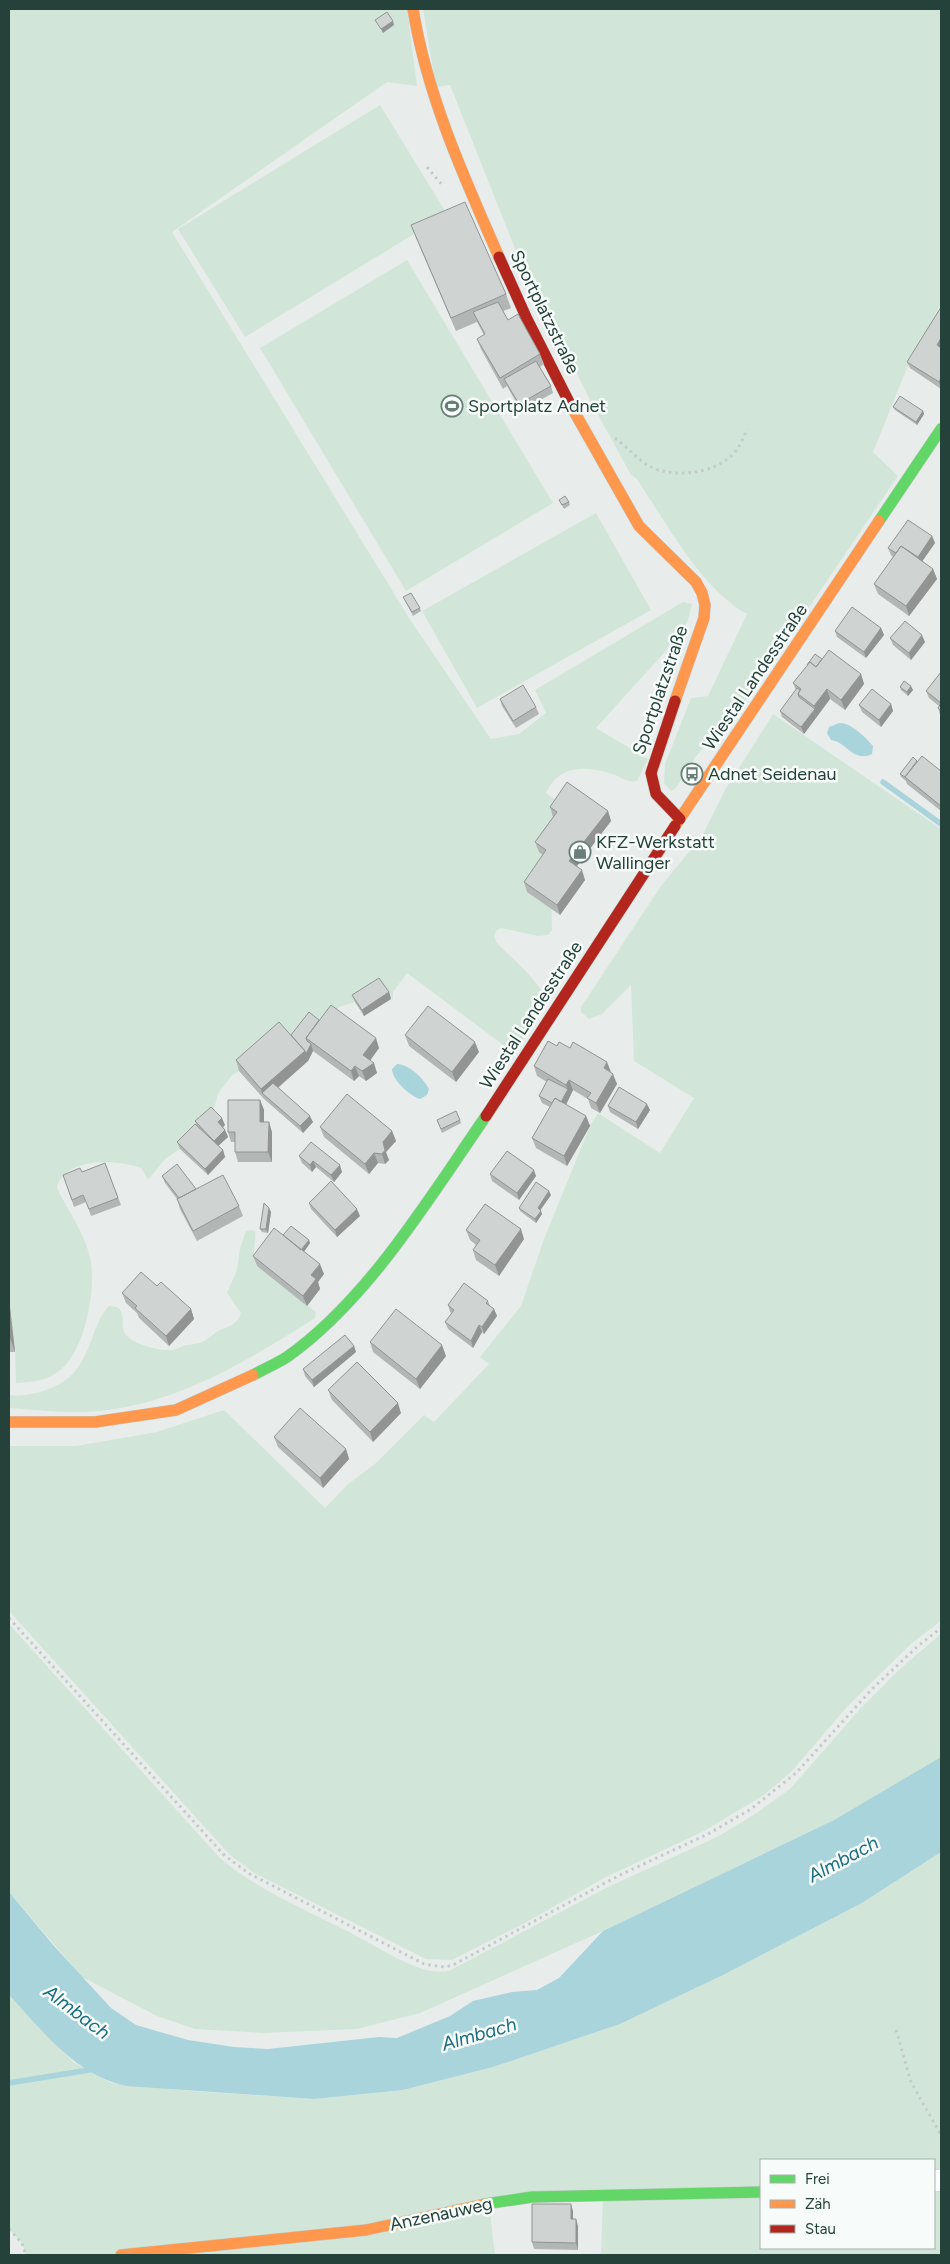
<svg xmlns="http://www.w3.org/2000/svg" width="950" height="2264" font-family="Figtree,sans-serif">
  <rect width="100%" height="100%" fill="#e8edeb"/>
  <path fill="#d1e6d8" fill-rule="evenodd" d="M9,9H407L417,86L387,82L172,232L411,621L491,739L519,734L546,713L535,690L683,602L692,604L688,620L681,634L596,728L648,759L637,781C629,783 622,778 615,775C588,765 559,764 546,793L562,805L550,860L552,930L548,935L538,936L501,928L496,931L494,937L497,943C512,959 542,982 547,1004L514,1053L407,973L393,992V1000L382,984L355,1002L339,1007L335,1015L293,1043L232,1075L218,1094L213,1113L180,1149L165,1159L148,1180L141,1168C118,1159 63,1157 57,1188C68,1211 84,1232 90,1257C97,1287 85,1353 59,1371C47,1381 31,1382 16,1383L15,1352L9,1298Z
    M423,9H941V304L907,368L873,452L898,476L741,708L732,709L717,733L697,755L675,789L671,791L664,783L665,764L691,698L708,696L747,614C701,589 666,522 636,478L631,475L590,400L516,251L450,85L436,87Z
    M380,105L447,214L245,337L178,229Z
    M407,260L553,503L406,591L260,348Z
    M596,513L651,610L477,708L422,611Z
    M773,714L941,829V1621L912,1643L874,1680L846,1708L792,1771L764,1795L704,1831L604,1878L525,1923L452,1960L426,1959L254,1873L230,1855L9,1611V1446H76L157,1432L224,1410L325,1508L347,1485L376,1463L424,1415L434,1422L489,1364L480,1357L521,1306L544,1239L590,1126L598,1113L660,1153L694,1098L634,1061L631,985L602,1014L589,1019L581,1012V1007L661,886L702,836L725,790Z
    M250,1230L255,1231C257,1242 250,1256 257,1266L316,1312L315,1318C249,1360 181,1402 100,1411C71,1414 38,1410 9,1408V1395C20,1397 32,1394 43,1391C75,1381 83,1363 94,1333C98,1323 101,1314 109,1306C132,1306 116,1328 128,1337C137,1345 164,1353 176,1349C180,1348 183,1345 187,1345C192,1344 197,1344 202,1342C208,1339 213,1334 218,1331C229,1326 237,1325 241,1313L227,1293L237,1270L240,1248L246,1231Z
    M9,1624L219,1857C255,1889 308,1911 351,1933C374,1945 398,1961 423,1969C432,1972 440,1972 449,1971L606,1888L719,1836L755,1814L790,1789L860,1709L902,1667L941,1634V1757L834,1820L603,1931L420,2013L357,2029L263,2033L195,2029L157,2016L82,1977L9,1892Z
    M941,1852V2255H595L601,2253L603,2195L489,2203L495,2255H26L22,2243L9,2229V1995L73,2062L111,2083L192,2091L314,2099L403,2090L493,2067L620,2024L723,1975L862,1903ZM761,2160H934V2248H761Z"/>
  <path fill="#a9d4db" d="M839,723C852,723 865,737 873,746L872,754C853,763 847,742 831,740L827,733L829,727Z
    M397,1064C409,1064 424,1079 429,1089L427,1095L420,1099C410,1096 392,1080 392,1069Z
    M941,1757V1852L862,1903L723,1975L620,2024L493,2067L403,2090L314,2099L127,2086C76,2076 43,2031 9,1995V1892L54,1946L111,2008L136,2025L188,2040L234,2047L268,2049L379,2037L397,2038L450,2016L473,2001L512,1992L537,1990L559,1978L603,1931L834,1820Z"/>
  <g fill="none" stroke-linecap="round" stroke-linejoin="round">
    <path stroke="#a9d4db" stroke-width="5.5" d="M883,782L941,824
      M9,2083L95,2069"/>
    <g stroke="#c5cac8" stroke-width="22">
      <path id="street" d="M934,2181L941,2180"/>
    </g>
    <g stroke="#c3cbc8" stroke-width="12">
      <path id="fast" d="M879,521L941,429
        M253,1375C264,1369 276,1364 287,1357C368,1300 430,1197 486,1116
        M485,2204L532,2197L761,2192"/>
    </g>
    <g stroke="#c3cbc8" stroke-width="12">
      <path id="slow" d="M413,9C427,96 464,177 499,257
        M571,406L639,526L696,582L702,593L705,605L704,618L675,701
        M675,826L879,521
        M9,1422H95L176,1410L253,1375
        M121,2255L366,2230L485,2204"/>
    </g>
    <g stroke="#c3cbc8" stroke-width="12">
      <path id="jam" d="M499,257L527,319L571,406
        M675,701L651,773L656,794L680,819
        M486,1116L675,826"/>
    </g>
    <path stroke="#c3ccca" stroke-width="3" stroke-dasharray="2.5 4" stroke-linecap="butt" d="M427,167L443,186
      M615,438C627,447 638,460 651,467C676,479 716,473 734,453C740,446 744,437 747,429
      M9,1618L225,1856L250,1874L424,1964L444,1967L453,1965L620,1875L708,1834L751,1809L796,1773L873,1688L918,1646L941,1628
      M896,2030L911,2082L941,2135
      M9,2229L22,2243L26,2255"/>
    <use href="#street" stroke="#fcfcfc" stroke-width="21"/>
    <use href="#fast" stroke="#63d668" stroke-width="11"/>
    <use href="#slow" stroke="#ff974d" stroke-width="11"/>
    <use href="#jam" stroke="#b3261e" stroke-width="11"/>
  </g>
  <path fill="#b2b6b5" d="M411,225L506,294L511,308L503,311L508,320L540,354L544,364L540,367L551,386L553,393L521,411L507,386L503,389L481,349L477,339L484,335L477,322L456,331L416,238Z
    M941,307V389L910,368L907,362Z
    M893,407L923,411L924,414L917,425L895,410Z
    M559,500L569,502L570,505L564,509Z
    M932,536L935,543L922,561L933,569L937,579L909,616L878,594L874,584L893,557L891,555L888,548Z
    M403,597L420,608L421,611L413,616Z
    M881,628L884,635L866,658L837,637L835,631Z
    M890,638L925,642L911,660L893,645Z
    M822,659L861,674L864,684L845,710L830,699L804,734L782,717L780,711L796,690L793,683Z
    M941,672V718L938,708L939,706L929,698L926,691Z
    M900,687L913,690L908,696L901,690Z
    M500,699L536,707L539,714L516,728L502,706Z
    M891,704L893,711L881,727L862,712L859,705Z
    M917,761L941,771V811L907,784L906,781L901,777L900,774Z
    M550,807L608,811L611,821L577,866L585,880L560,915L527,892L524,882L543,855L539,852L535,842L553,817Z
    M389,992L391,999L364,1016L355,1002L352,995Z
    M319,1020L379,1048L370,1060L377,1073L366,1081L359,1076L354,1081L313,1051L308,1061L278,1088L313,1122L303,1133L264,1099L239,1071L236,1060L291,1035Z
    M405,1035L479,1052L456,1082L409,1046Z
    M557,1046L610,1072L617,1084L600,1113L591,1108L588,1099L573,1090L566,1105L586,1116L590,1126L567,1166L536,1148L532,1138L550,1107L542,1103L539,1096L547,1082L537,1076L534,1066Z
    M260,1100L264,1110V1122L272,1132V1162H238L235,1152V1142H231L228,1132Z
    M608,1106L650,1110L638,1129L610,1112Z
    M437,1120H460L461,1123L442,1133Z
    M195,1121L225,1125L223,1127L228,1137L218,1146L223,1150L225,1157L208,1175L180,1149L177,1142L197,1126Z
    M320,1127L392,1131L396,1141L386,1152L389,1160L385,1164L378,1163L369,1174L324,1137Z
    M299,1156L342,1172L334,1182L316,1167L312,1172L302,1163Z
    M105,1163L121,1205L91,1216L86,1202L74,1207L63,1175L82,1172Z
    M490,1174L536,1176L519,1200L492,1181Z
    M162,1176L239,1206L243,1216L197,1241L180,1209L177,1199L165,1183Z
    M551,1195L540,1210L542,1214L536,1223L520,1211L519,1208Z
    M309,1203L360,1216L337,1237L311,1209Z
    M271,1212L268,1233L262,1232L260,1229Z
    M466,1230L524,1239L499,1276L476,1260L473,1250L476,1245L470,1240Z
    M283,1235L310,1243L304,1252L324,1274L318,1282L320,1289L307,1306L257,1266L253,1256Z
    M157,1286L191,1309L194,1319L169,1346L139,1318L137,1313L126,1303L122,1293Z
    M9,1298L15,1352H9Z
    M488,1301L490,1306L494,1309L497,1316L484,1334L482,1332L473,1348L448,1329L445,1322L452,1313L450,1312L448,1305Z
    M370,1342L446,1356L420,1389L373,1352Z
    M354,1346L356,1352L314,1387L305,1376L303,1369Z
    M328,1390L401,1413L373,1442L332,1400Z
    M274,1437L346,1449L349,1459L323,1488L278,1447Z
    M573,2211V2219L578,2226V2250L534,2249L532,2242Z"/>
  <path fill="#919493" d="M393,21L394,25L383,33L381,29Z
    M941,338V349L937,345Z
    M941,378V388L939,382Z
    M923,411L924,414L917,425L916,422Z
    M932,536L935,543L919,566L917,559Z
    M933,569L937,579L909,616L906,606Z
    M881,628L884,635L866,658L864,652Z
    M922,635L925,642L911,660L909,653Z
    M861,674L864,684L845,710L841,700Z
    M911,686L913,690L908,696L907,692Z
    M827,689L830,699L804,734L801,727L815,709L814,706Z
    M891,704L893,711L881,727L879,720Z
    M608,811L611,821L573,871L569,861Z
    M582,870L585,880L560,915L557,905Z
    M389,992L391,999L364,1016L362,1010Z
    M376,1038L379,1048L367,1065L363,1055Z
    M475,1042L479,1052L456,1082L452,1072Z
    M311,1044L313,1051L308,1061L267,1097L262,1093L261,1089Z
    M607,1062L611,1072L604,1068Z
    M374,1063L377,1073L366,1081L362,1071Z
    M355,1066L359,1076L354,1081L351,1071Z
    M613,1074L617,1084L600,1113L596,1103Z
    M569,1080L573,1090L563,1111L560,1104L568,1090L566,1085Z
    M260,1100L264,1110V1132L260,1122Z
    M647,1104L650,1110L638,1129L636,1122Z
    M310,1116L313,1122L303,1133L300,1126Z
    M586,1116L590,1126L567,1166L564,1156Z
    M222,1118L225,1125L221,1129L218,1122Z
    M269,1122L272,1132V1162L268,1152Z
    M225,1130L228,1137L216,1148L214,1141Z
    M392,1131L396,1141L386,1152L383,1142Z
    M223,1150L225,1157L208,1175L205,1169Z
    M385,1150L389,1160L385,1164L382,1154Z
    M374,1153L378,1163L369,1174L365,1164Z
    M313,1161L316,1167L312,1172L310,1165Z
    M340,1165L342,1172L334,1182L331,1175Z
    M534,1170L536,1176L519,1200L517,1193Z
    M549,1191L551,1195L539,1212L538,1208Z
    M269,1208L271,1212L268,1233L266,1229Z
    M357,1209L360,1216L337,1237L335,1230Z
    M541,1211L542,1214L536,1223L535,1219Z
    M521,1229L524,1239L499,1276L495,1265Z
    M309,1240L310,1243L303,1253L301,1250Z
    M320,1264L324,1274L318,1282L320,1289L307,1306L303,1296L311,1275Z
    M9,1298L15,1352L10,1338L9,1325Z
    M191,1309L194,1319L169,1346L166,1336Z
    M494,1309L497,1316L484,1334L482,1327Z
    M479,1325L482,1332L473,1348L471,1341Z
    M442,1345L446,1356L420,1389L416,1379Z
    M354,1346L356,1352L314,1387L312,1380Z
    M398,1403L401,1413L373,1442L370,1432Z
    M346,1449L349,1459L323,1488L320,1478Z
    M571,2204L573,2211V2226L571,2219Z
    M576,2219L578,2226V2250L576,2243Z"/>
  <path fill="#cfd4d2" stroke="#919493" d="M387,12L393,21L381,29L375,20Z
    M465,202L506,294L451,318L411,225Z
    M498,302L508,320L518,314L540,354L500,378L477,339L485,334L473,312Z
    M941,307V338L937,345L941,348V378L939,382L907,362Z
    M536,361L551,386L519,404L504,379Z
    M900,396L923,411L916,422L893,407Z
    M565,496L569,502L562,505L559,500Z
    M908,520L932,536L918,557L901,546L896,553L888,548Z
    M901,546L933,569L906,606L874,584Z
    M411,593L420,608L412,612L403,597Z
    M852,607L881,628L864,652L835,631Z
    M905,621L922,635L909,653L890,638Z
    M829,650L861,674L841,700L827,689L814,706L798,694L801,689L793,683L810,662L816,667Z
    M815,654L822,659L816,667L810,662L807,665Z
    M941,672V703L926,691Z
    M904,681L911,686L907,692L900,687Z
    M523,685L536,707L513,721L500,699Z
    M797,688L800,690L798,694L799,697L815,709L801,727L780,711Z
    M872,689L891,704L879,720L859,705Z
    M941,703V711L938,708Z
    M922,756L941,771V806L905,777Z
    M913,757L917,761L905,777L900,774Z
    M567,782L608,811L569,861L582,870L557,905L524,882L546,850L535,842L557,812L550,807Z
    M379,978L389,992L362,1010L352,995Z
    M331,1005L376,1038L363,1055L374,1063L362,1071L355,1066L351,1071L306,1038Z
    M428,1006L475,1042L452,1072L405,1035Z
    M309,1012L319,1020L306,1038L307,1041L311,1044L306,1054L305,1051L291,1035Z
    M279,1022L305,1051L261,1089L236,1060Z
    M548,1041L557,1046L559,1042L570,1048L573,1042L607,1062L604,1068L613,1074L596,1103L587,1098L591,1093L569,1080L566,1085L534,1066Z
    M548,1079L568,1089L561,1102L555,1098L552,1103L539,1096Z
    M273,1083L310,1116L300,1126L262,1093Z
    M619,1087L647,1104L636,1122L608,1106Z
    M347,1094L392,1131L383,1142L385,1150L382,1154L374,1153L365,1164L320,1127Z
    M555,1098L586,1116L564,1156L532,1138Z
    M228,1100H260V1122H269L268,1152H235V1132H228Z
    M211,1107L222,1118L218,1122L225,1130L214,1141L195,1121Z
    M456,1111L460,1120L441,1129L437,1120Z
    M195,1124L223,1150L205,1169L177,1142Z
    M311,1142L340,1165L331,1175L313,1161L310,1165L299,1156Z
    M507,1151L534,1170L517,1193L490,1174Z
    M105,1163L118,1198L89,1209L83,1195L72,1200L63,1175L80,1168L82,1172Z
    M177,1164L196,1189L179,1198L162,1176Z
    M223,1175L239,1206L193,1231L177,1199Z
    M331,1181L357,1209L335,1230L309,1203Z
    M536,1182L549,1191L538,1208L541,1211L535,1219L519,1208Z
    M264,1203L269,1208L266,1229H260Z
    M485,1204L521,1229L495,1265L473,1250L480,1240L466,1230Z
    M291,1226L309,1240L301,1250L283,1235Z
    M274,1228L320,1264L311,1275L316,1279L303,1296L253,1256Z
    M141,1272L157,1286L161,1282L191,1309L166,1336L135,1308L137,1306L122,1293Z
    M464,1283L488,1301L486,1303L494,1309L482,1327L479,1325L471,1341L445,1322L454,1310L448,1305Z
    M396,1309L442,1345L416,1379L370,1342Z
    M9,1325L10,1338L9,1339Z
    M345,1335L354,1346L312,1380L303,1369Z
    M357,1362L398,1403L370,1432L328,1390Z
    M300,1408L346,1449L320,1478L274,1437Z
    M532,2204H571V2219H576V2243L532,2242Z"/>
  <defs>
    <g id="stadium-ring" transform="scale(1.125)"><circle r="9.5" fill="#f7fbf9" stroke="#697e78" stroke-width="1.5"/><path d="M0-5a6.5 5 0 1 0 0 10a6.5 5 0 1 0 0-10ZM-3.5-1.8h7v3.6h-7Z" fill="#697e78"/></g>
    <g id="bus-ring" transform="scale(1.125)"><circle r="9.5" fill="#f7fbf9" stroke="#697e78" stroke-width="1.5"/><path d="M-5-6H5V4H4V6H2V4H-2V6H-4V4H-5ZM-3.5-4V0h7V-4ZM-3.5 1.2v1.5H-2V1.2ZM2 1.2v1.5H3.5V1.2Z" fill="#697e78"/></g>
    <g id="shop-ring" transform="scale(1.125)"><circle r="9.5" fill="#f7fbf9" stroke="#697e78" stroke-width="1.5"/><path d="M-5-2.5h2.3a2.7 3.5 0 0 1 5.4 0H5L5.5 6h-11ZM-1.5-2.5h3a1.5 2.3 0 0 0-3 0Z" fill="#697e78"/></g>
  </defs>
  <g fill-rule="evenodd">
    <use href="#stadium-ring" x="452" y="406"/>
    <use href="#bus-ring" x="692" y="774"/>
    <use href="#shop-ring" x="580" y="852"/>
  </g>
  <g text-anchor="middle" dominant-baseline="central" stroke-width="5" stroke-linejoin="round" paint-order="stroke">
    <g font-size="18" fill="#24423a" stroke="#f7fbf9">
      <text transform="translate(545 312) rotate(64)">Sportplatzstraße</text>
      <text transform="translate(755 677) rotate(-56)">Wiestal Landesstraße</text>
      <text transform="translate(660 690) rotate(-71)">Sportplatzstraße</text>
      <text transform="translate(531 1015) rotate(-57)">Wiestal Landesstraße</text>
      <text transform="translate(441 2214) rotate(-12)">Anzenauweg</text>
    </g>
    <g font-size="18" fill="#24423a" stroke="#f7fbf9" text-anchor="start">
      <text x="468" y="406">Sportplatz Adnet</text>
      <text x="708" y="774">Adnet Seidenau</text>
      <text x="596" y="842">KFZ-Werkstatt<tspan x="596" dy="21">Wallinger</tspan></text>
    </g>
    <g font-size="19" font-style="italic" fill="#1c6f80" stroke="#f7fbf9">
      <text transform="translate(843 1859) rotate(-28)">Almbach</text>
      <text transform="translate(77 2012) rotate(37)">Almbach</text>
      <text transform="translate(479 2034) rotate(-16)">Almbach</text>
    </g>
  </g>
  <rect width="950" height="2264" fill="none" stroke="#24423a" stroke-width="20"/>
  <rect x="760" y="2159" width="175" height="90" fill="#f7fbf9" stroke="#a3b1ad"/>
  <rect x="770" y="2175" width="25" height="8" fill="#63d668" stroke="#a3b1ad"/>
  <text x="805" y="2184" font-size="15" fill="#24423a">Frei</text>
  <rect x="770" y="2200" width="25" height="8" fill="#ff974d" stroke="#a3b1ad"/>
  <text x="805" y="2209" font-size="15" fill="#24423a">Zäh</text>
  <rect x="770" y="2225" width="25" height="8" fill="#b3261e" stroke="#a3b1ad"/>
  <text x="805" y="2234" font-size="15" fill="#24423a">Stau</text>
</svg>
